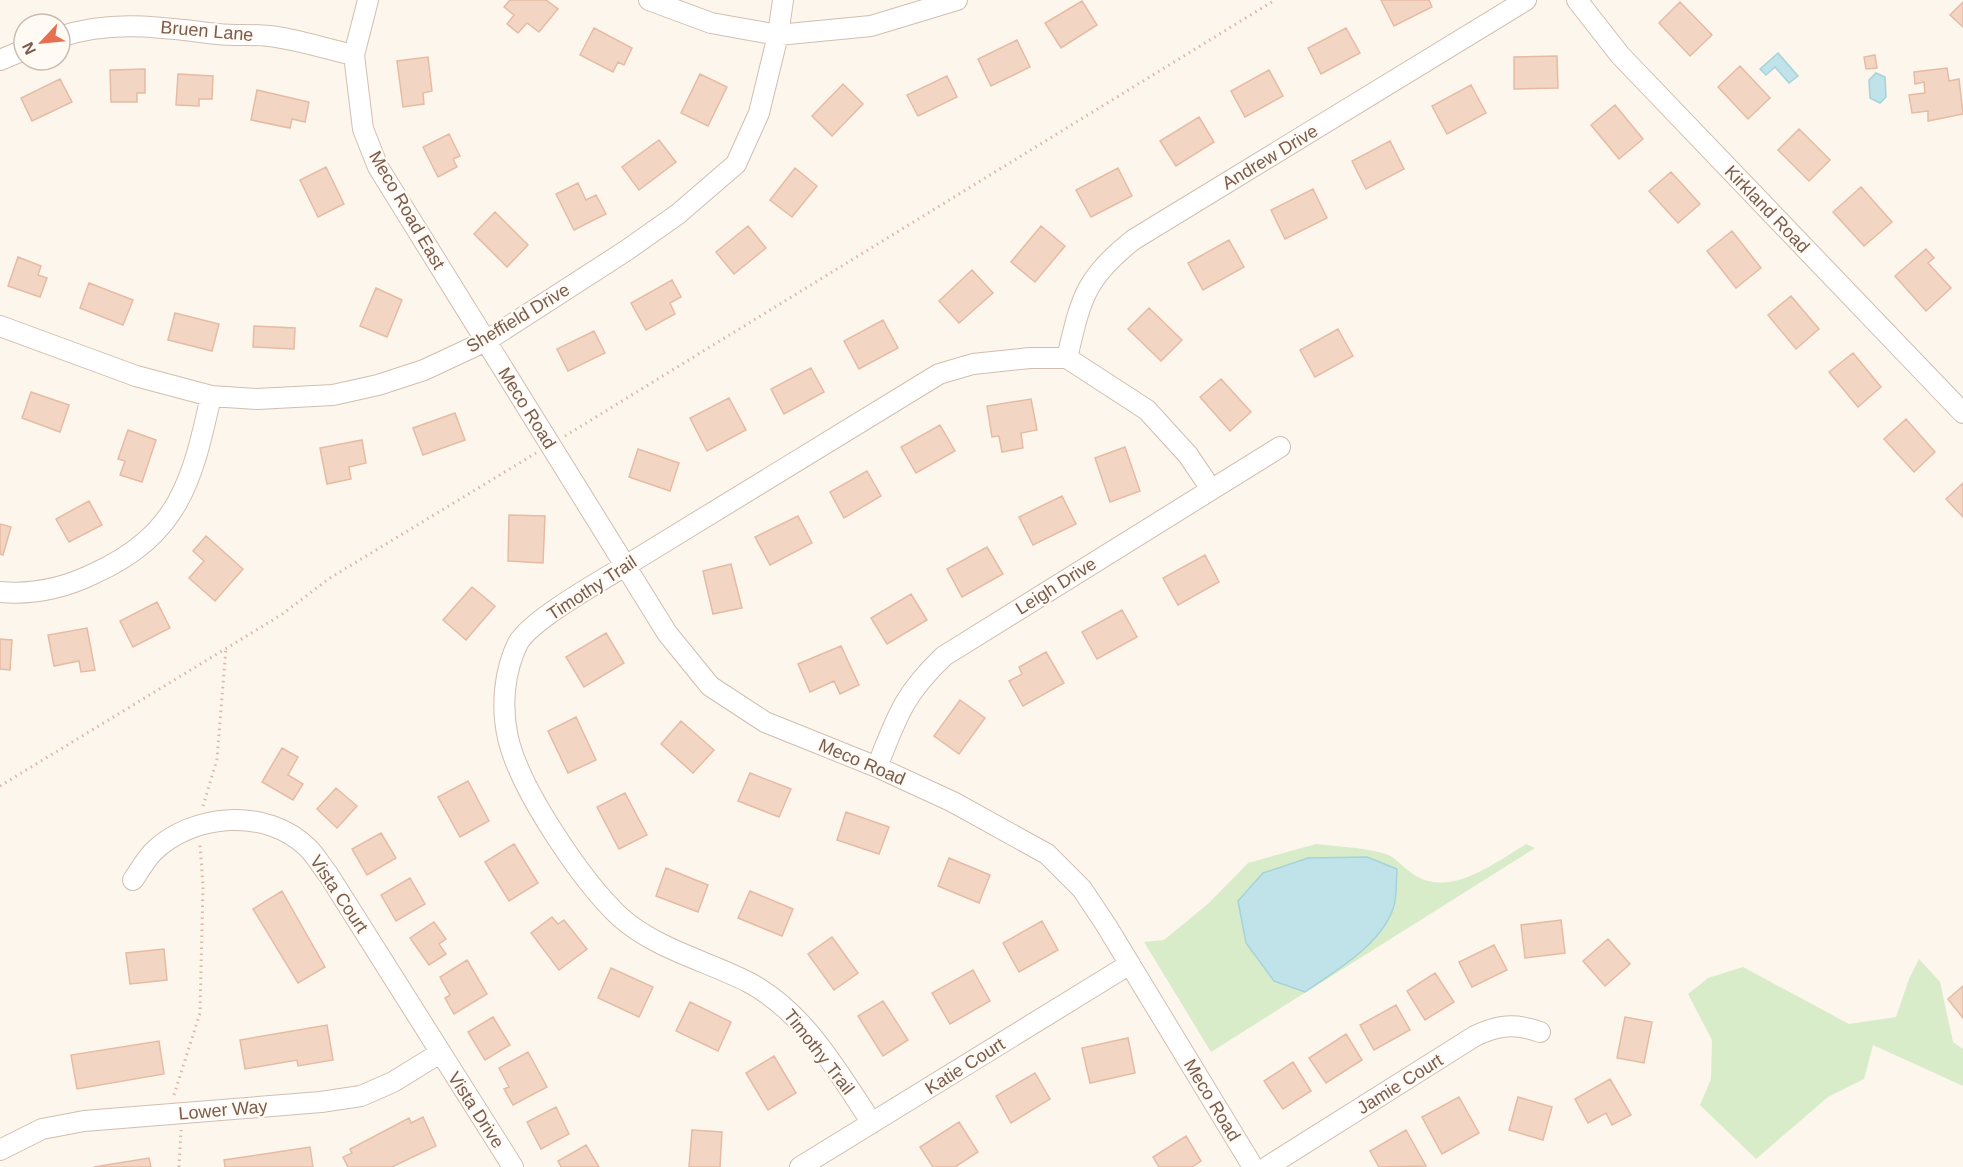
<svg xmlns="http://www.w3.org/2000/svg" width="1963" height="1167" font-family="Arial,sans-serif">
  <rect width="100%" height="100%" fill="#fdf6ec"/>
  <path fill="#d8ecc9" d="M1316,844C1338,847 1364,847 1386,854C1397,858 1405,870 1416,876C1452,897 1496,862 1526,844L1535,848L1211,1052L1144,942L1164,940L1209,903L1248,863Z
    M1919,959L1940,982L1953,1042L1963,1049V1086L1873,1045L1864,1079L1828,1097L1756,1159L1700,1105L1711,1079L1712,1040L1688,994L1708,978L1743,967L1849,1024L1896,1017L1909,979Z"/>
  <path fill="#bfe3e8" stroke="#a5d3da" stroke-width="1.5" d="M1778,53L1798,76L1789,83L1775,67L1766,75L1760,69Z
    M1876,73L1885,77L1886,97L1880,103L1870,98L1869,80Z
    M1367,857L1397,869C1396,881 1397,895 1394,906C1382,945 1336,970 1305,992L1274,981L1246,943L1238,901L1263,873L1308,858Z"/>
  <path fill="#f3d5c3" stroke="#e6bba3" stroke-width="1.5" d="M510,0H546L558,9L539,32L527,23L518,33L507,24L514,15L504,7Z
    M1381,0H1429L1432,7L1394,26Z
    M1082,1L1097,25L1061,48L1045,23Z
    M1680,2L1712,35L1690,56L1659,23Z
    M1963,2V27L1950,15Z
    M594,28L632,48L624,65L618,62L613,72L580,55Z
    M1346,28L1360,53L1321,74L1308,48Z
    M1017,40L1030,67L991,86L978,59Z
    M1875,55L1877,68L1866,69L1864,57Z
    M1557,56L1558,88L1514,89V57Z
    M428,57L432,91L423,93L424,104L403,107L397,61Z
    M1740,66L1770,98L1748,119L1718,87Z
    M1947,68L1949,81L1959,79L1963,114L1928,121V111L1912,113L1909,95L1925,93L1924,82L1915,84L1914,72Z
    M145,69V93H137V102H111L110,70Z
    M1269,70L1283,96L1245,117L1231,91Z
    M178,74L213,76L212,99H199V106L176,105Z
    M700,74L727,87L708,126L681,113Z
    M947,76L957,97L918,116L907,95Z
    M60,79L72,102L32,121L21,98Z
    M843,84L863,104L832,136L812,116Z
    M1471,85L1486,113L1447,134L1432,106Z
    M257,90L309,102L305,122L292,119L290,128L251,120Z
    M1615,105L1643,139L1619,159L1591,125Z
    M1199,117L1214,142L1176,166L1160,141Z
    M1799,129L1830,160L1809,181L1778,150Z
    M449,134L460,156L453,159L457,167L438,177L423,147Z
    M659,140L676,162L639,190L622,167Z
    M1390,141L1404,169L1366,189L1352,161Z
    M326,167L344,204L318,217L300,180Z
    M795,168L817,186L792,217L770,200Z
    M1118,168L1132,196L1091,217L1076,190Z
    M1671,172L1700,204L1678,223L1649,191Z
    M578,183L586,200L596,195L606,214L574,230L556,194Z
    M1861,187L1892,222L1864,246L1833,212Z
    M1313,189L1327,218L1285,239L1271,210Z
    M495,212L528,245L507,267L474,234Z
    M748,226L766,248L734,274L716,252Z
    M1041,226L1065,246L1035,282L1011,262Z
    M1732,231L1761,268L1736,288L1707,251Z
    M1229,240L1244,267L1203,290L1188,263Z
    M1926,249L1934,258L1928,263L1951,288L1926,311L1895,276Z
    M18,257L41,266L38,275L47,278L40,297L8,286Z
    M972,270L993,293L959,323L939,301Z
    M672,280L681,297L670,303L675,314L646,330L631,303Z
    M89,283L133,300L123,325L80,308Z
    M376,288L402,300L387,337L360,326Z
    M1791,296L1819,329L1796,349L1768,315Z
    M1149,308L1182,340L1161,361L1128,329Z
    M175,313L219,324L212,351L168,340Z
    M883,320L898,348L859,369L844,341Z
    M254,326L295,328L294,349L253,347Z
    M1338,329L1353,356L1315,377L1300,350Z
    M594,331L605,353L568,371L557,349Z
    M1853,353L1881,387L1858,407L1829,372Z
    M811,368L824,392L784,414L771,389Z
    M1221,379L1251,412L1230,431L1200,397Z
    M31,392L69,405L60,432L22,418Z
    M729,398L746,430L707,451L690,418Z
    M1031,399L1037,430L1021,433L1023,448L1002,452L999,436L992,437L987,406Z
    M455,413L465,440L423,455L413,428Z
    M1906,419L1935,452L1914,472L1884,439Z
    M940,425L955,451L916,473L901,447Z
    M128,430L156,440L142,482L120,475L125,461L118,459Z
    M362,440L366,463L349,467L351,479L327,484L320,448Z
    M1125,447L1140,491L1110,502L1095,458Z
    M638,449L679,463L670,491L629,477Z
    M867,471L881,496L844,518L830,492Z
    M1963,483V517L1946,499Z
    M1062,496L1076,524L1033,545L1019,517Z
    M89,501L102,525L69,542L56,519Z
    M509,515L545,516L543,563L508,561Z
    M798,516L812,543L770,565L755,537Z
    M0,524L11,527L3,555L0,554Z
    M206,536L243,569L215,601L189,578L204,561L193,551Z
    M987,547L1003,574L962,597L947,569Z
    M1205,555L1219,582L1178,605L1163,578Z
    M731,564L742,608L713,614L703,571Z
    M472,587L495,606L466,640L443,620Z
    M911,594L927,620L887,644L871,618Z
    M157,602L170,628L133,647L120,621Z
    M1122,610L1137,637L1097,659L1082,632Z
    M87,628L95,670L81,672L79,661L54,666L48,635Z
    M606,633L624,663L584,687L566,657Z
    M0,639L12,640L10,670L0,669Z
    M841,646L859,685L840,694L834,681L810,692L798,664Z
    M1046,652L1064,683L1023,706L1009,681L1022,674L1019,667Z
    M960,700L985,718L959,754L934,736Z
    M576,717L596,760L568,773L548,731Z
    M681,721L714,750L693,773L661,744Z
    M282,748L298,757L288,775L303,784L293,800L262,782Z
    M750,773L791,789L779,817L738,801Z
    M468,781L489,821L460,837L438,797Z
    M336,788L357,806L337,828L317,809Z
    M625,793L647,835L619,849L597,807Z
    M846,812L889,827L879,854L837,840Z
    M381,833L396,858L367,875L352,849Z
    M514,844L538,883L509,901L485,862Z
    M949,858L990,875L979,903L938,886Z
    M666,868L708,885L698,912L656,896Z
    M410,878L425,904L396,921L381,895Z
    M282,891L325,967L298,983L253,909Z
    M750,891L793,909L782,936L738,918Z
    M552,917L558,924L564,920L587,949L559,970L531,933Z
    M1561,920L1565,953L1525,958L1521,925Z
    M1042,921L1058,950L1019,972L1003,943Z
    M434,922L446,939L439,944L446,954L429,965L410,938Z
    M832,937L858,973L834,990L808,954Z
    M1608,939L1630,964L1605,986L1583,961Z
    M1494,945L1507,970L1472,987L1459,962Z
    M164,949L167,980L130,984L126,953Z
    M467,960L487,994L454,1014L445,998L450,995L440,977Z
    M611,968L653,987L639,1017L598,998Z
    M973,970L990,1001L950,1024L932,993Z
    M1435,973L1454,1002L1425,1020L1407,991Z
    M1963,986V1018L1948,999Z
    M883,1001L908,1040L883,1056L858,1016Z
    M690,1002L731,1022L718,1051L676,1031Z
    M1396,1005L1410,1030L1374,1050L1360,1025Z
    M493,1017L510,1045L485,1060L468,1032Z
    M1625,1017L1652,1022L1644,1063L1617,1058Z
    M327,1025L333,1060L298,1066L297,1060L245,1069L240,1040Z
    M1346,1034L1362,1060L1326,1083L1309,1058Z
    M1128,1038L1135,1073L1090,1083L1082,1048Z
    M159,1041L164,1074L77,1089L71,1055Z
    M528,1052L547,1087L513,1105L504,1089L509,1087L499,1068Z
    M774,1056L796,1093L768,1110L746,1073Z
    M1293,1062L1311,1091L1283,1109L1264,1081Z
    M1035,1073L1050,1099L1011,1123L996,1096Z
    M1610,1079L1631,1115L1612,1125L1606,1113L1588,1123L1575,1099Z
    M1459,1097L1479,1133L1442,1154L1422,1117Z
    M1518,1097L1552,1107L1543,1140L1509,1130Z
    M556,1107L569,1134L541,1149L527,1122Z
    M423,1117L436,1146L392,1167H348L343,1157L352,1153L350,1149L409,1118L411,1123Z
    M959,1122L978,1152L955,1167H933L920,1147Z
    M692,1130L722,1132L720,1167H689Z
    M1406,1130L1426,1166L1379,1167L1370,1151Z
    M1186,1136L1201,1161L1192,1167H1159L1153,1157Z
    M586,1145L599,1167H561L558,1161Z
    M310,1147L313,1167H225L224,1160Z
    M149,1158L151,1167H94Z"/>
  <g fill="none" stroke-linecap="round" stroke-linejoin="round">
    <g stroke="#d1beb0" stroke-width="22">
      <path id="street" d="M368,0L354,55L363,129L378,167L667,633L710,686L765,722L877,767L953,802L1047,854L1082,889L1106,925L1253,1167
        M649,0L711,23L778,35L871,26L957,0
        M1577,0L1620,55L1963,413
        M60,37C113,19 164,28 218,34C235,36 252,34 269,36C297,39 326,49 354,55
        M0,60L24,50
        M0,326L136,376L211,396L257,399L333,395L378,385L424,370L486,341L627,250L678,214L736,164L759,113L778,35L783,0
        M1067,358C1081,299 1084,279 1133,240L1526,0
        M0,592C33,595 64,588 93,574C179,535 192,482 211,396
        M877,767C897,717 903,695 944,656L1280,447
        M133,880C139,871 145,861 152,853C191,813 267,807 308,848C315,855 321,865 328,874L513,1167
        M872,1123C837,1071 805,1012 748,982C707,961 656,949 620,917C582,881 520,790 508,738C501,707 504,671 518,643C532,618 613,574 640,557C739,496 839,435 939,374L973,364L1030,358H1067L1147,410L1188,455L1211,489
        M0,1150L42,1129L84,1121L321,1102L361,1096L393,1082L440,1053
        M800,1167L1130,964
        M1267,1167L1475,1036C1498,1025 1515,1023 1540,1032"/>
    </g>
    <path stroke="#d9b8a5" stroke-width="3" stroke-dasharray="1.5 4.5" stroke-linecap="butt" d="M565,436L1275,0
      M0,786L281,615L330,578L536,453
      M203,806L217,759L226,648
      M174,1095L200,1013L203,886L200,845
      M179,1167L181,1130"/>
    <use href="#street" stroke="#fff" stroke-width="20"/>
  </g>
  <g text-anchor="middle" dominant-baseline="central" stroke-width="4.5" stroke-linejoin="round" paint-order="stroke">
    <g font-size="18" fill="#7a5c4d" stroke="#fffaf3">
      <text transform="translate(207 31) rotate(5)">Bruen Lane</text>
      <text transform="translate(1270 157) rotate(-31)">Andrew Drive</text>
      <text transform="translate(1767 209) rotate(46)">Kirkland Road</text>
      <text transform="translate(407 210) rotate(60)">Meco Road East</text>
      <text transform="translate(518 318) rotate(-31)">Sheffield Drive</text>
      <text transform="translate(527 408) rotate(58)">Meco Road</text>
      <text transform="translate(1056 586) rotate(-32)">Leigh Drive</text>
      <text transform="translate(592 588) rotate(-33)">Timothy Trail</text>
      <text transform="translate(862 762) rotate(23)">Meco Road</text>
      <text transform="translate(339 894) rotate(56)">Vista Court</text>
      <text transform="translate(819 1052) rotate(52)">Timothy Trail</text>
      <text transform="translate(965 1066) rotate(-32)">Katie Court</text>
      <text transform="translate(1400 1084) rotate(-32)">Jamie Court</text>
      <text transform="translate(1212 1100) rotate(59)">Meco Road</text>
      <text transform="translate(223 1110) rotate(-5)">Lower Way</text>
      <text transform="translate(476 1110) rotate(57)">Vista Drive</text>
    </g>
  </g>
  <g transform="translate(42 42) rotate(244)"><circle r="28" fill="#fffaf3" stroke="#cabbb1" stroke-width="1.5"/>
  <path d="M0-4.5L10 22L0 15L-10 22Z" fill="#e76f51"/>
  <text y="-9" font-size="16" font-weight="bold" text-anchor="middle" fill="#7a5c4d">N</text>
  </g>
</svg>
